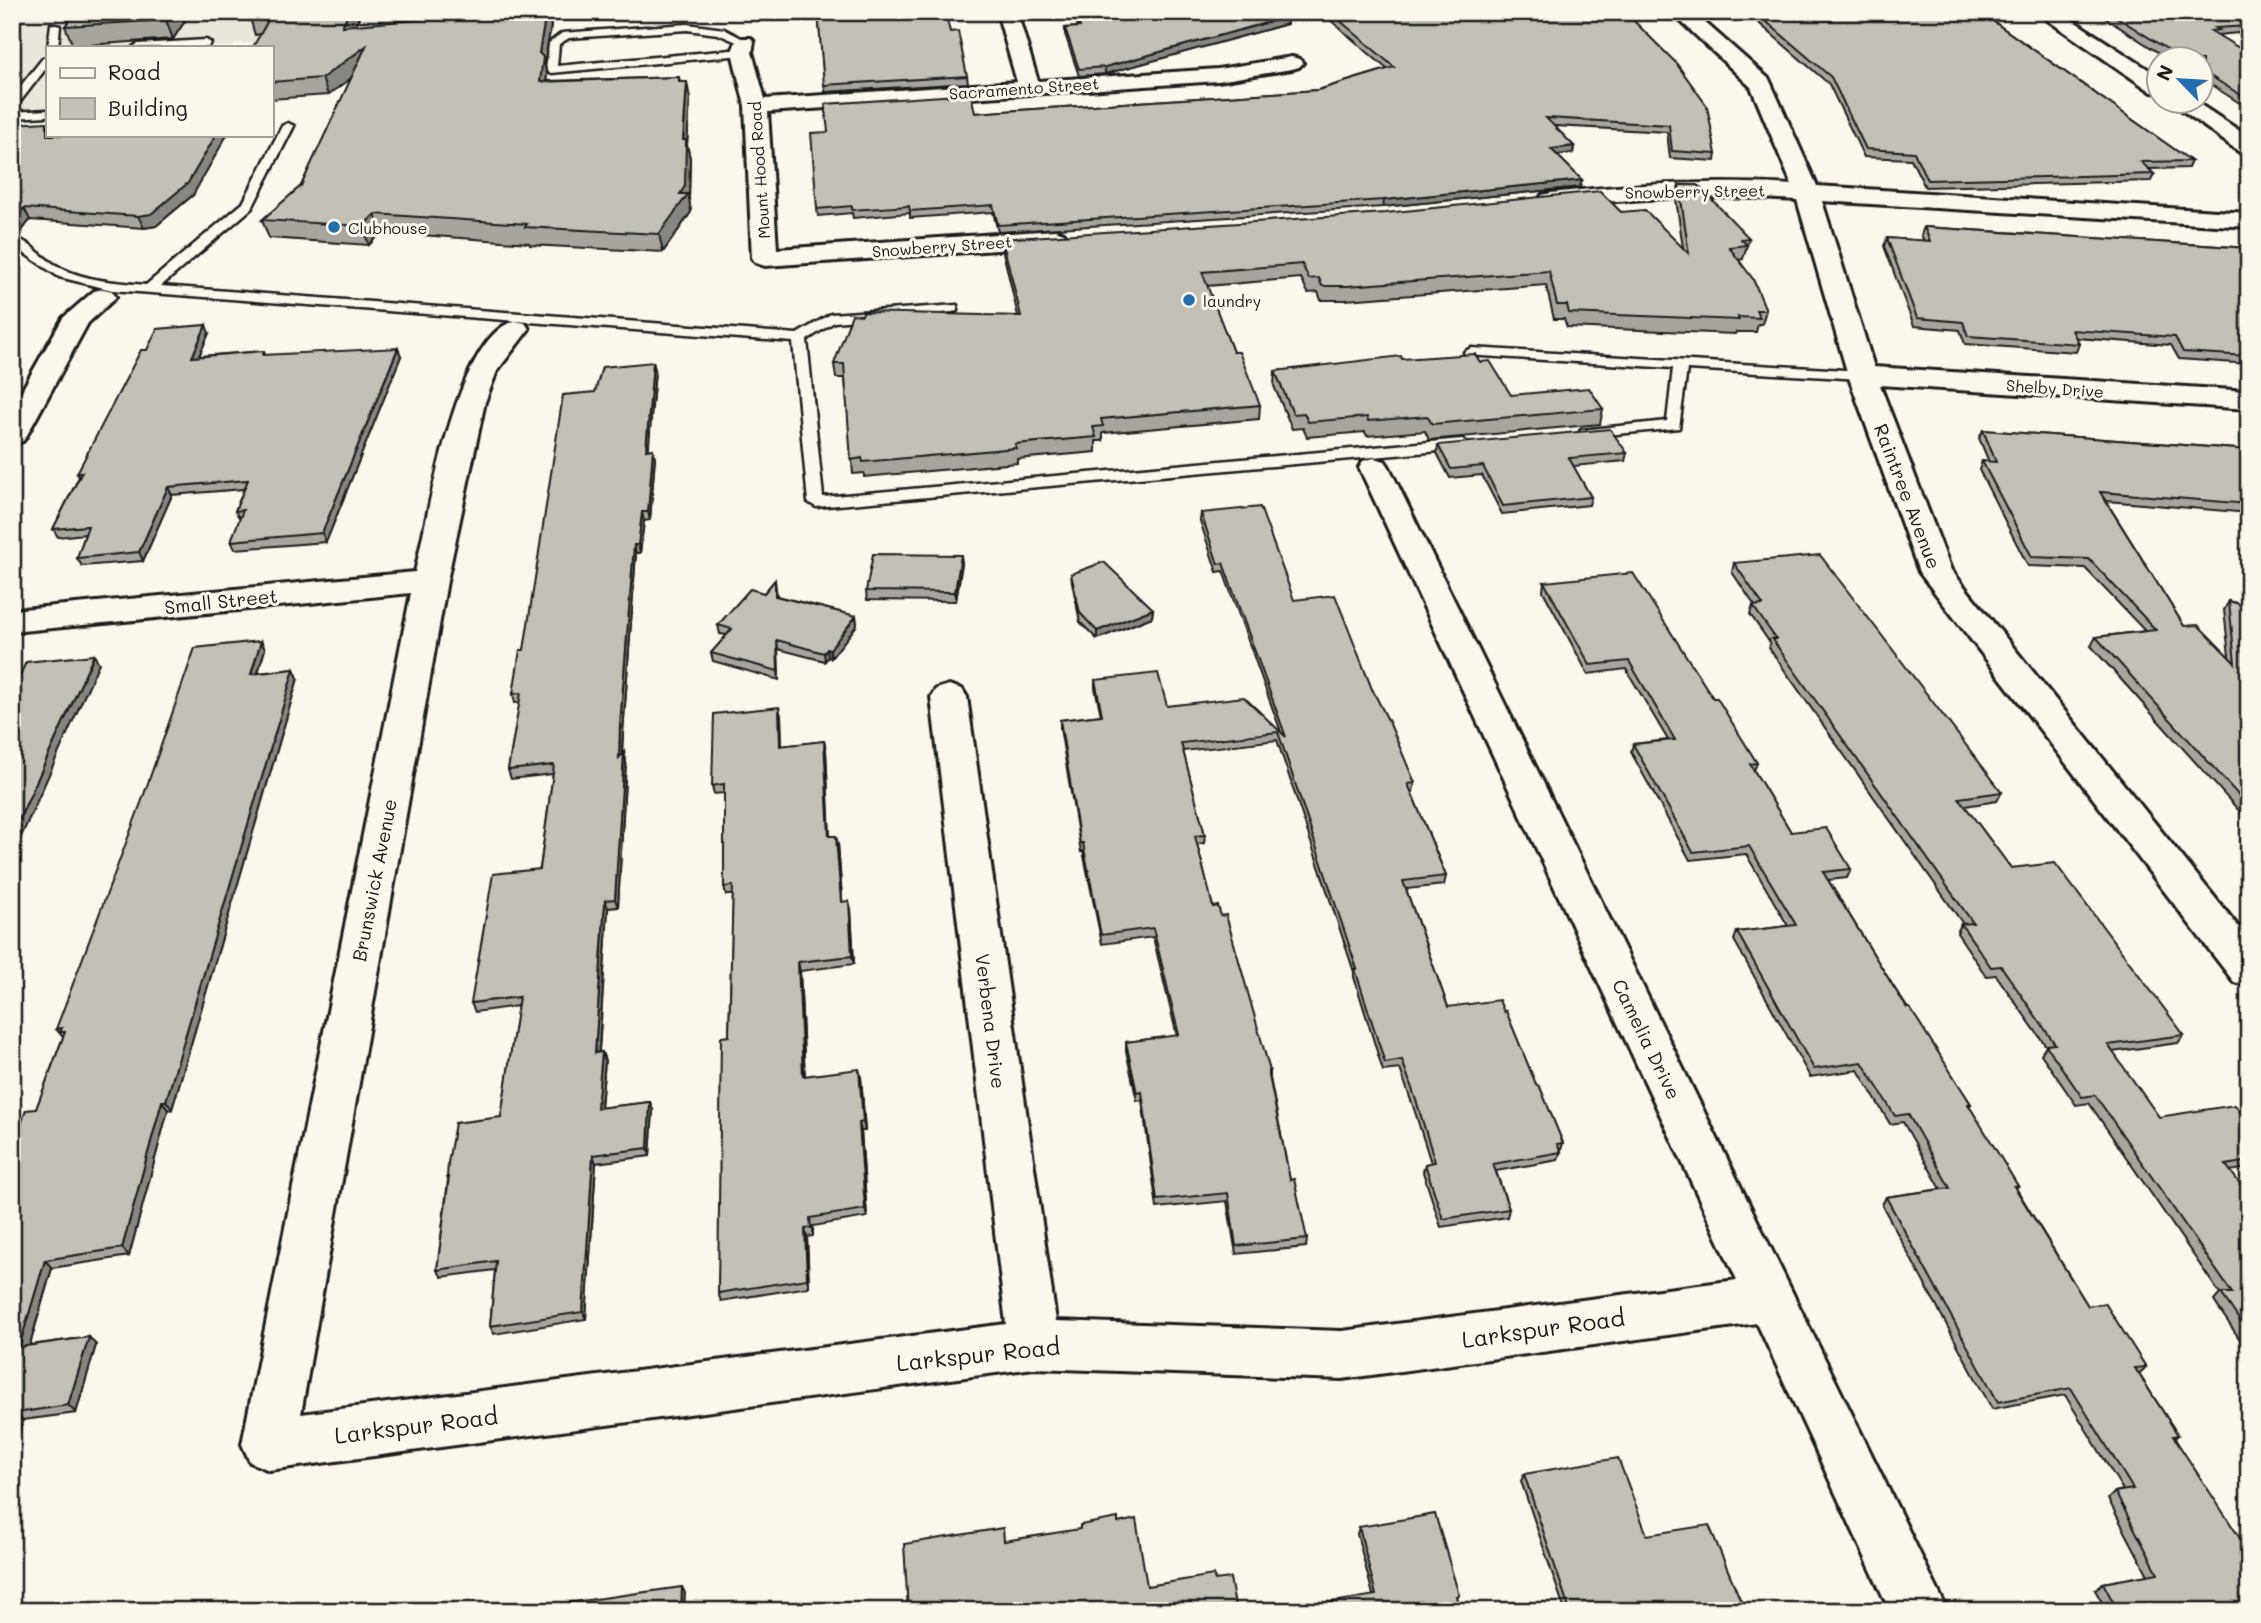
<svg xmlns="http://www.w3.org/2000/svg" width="2261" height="1623" font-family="Mali,sans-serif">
  <rect width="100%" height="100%" fill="#fbf7ec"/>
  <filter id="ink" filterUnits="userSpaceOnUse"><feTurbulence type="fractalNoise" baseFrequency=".0143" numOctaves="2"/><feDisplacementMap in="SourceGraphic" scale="14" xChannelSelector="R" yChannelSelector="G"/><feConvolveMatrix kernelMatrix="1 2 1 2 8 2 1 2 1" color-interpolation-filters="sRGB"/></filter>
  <g filter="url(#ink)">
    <path fill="#eae6dc" d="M12,12H656L235,44L233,47H47V118L12,120Z"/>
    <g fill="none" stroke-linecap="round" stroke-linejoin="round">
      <g stroke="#1c1c1c" stroke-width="5">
        <path id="lane" d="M51,24L60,26L58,47H48Z
          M687,24L724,29L749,42L744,45L718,34L687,30L569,38L559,44L557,66L742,49L747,52L742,55L551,73L546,70L549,43L562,33Z
          M206,40L211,43L208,47H133L138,44Z
          M47,57V67L16,107L12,108V97L43,58Z
          M47,110V116L12,118V112Z
          M288,123L294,126L252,208L161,286L797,334L831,314L957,305V311L952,312L834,322L807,340L823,497L1462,439L1470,444L1462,449L816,507L808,502L793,342L112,290L59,277L12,245V236C29,241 39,255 54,264C81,281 115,282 146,285L243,203L282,126Z
          M1471,348L1862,371L1869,375L1862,379L1687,369L1679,428L1586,437L1579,433L1581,430L1667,421L1673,368L1466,355L1464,352Z"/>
      </g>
      <g stroke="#1c1c1c" stroke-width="6">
        <path id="street" d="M997,12H1017L1038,81L1218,69L1292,57L1299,59L1303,63L1299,67L1292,69L1218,81L768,112L777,249L1055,230L1064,233L1068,238L1064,243L1055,246L765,266L756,263L752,258L745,106L732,52L737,38H751L754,42L752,52L765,99L1017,82Z
          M1671,12H1693L1769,79L1817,186L2249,213V227L1822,201L1874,367L2249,391V409L1880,385L1951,570L2249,940V986L2234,982L1919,572L1848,375L1797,200C1711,194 1637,198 1551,207L1542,205L1539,200L1542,195L1551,193C1633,184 1710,180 1792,185L1751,87Z
          M2036,12H2060L2160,77V93L2152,92Z
          M2171,102H2196L2249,137V155L2241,153Z
          M103,289L112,291L116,297L88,323L27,435L23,441L12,444V408L63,318L94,291Z
          M515,321L525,323L529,329L497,371L485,402L447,581L301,1414L1006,1324L931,697L936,689L949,685L962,689L967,697L1056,1321L1342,1331L1737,1280L1359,467L1363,461L1374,458L1385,461L1389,467L1948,1611H1890L1757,1323L1342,1379L1034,1368L269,1470L250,1462L242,1444L411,593L12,632V610L415,572C428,518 456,335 515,321Z"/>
      </g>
      <use href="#lane" fill="#fbf7ec" fill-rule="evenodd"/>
      <use href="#street" fill="#fbf7ec" fill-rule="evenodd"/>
    </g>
    <path fill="#a8a59e" stroke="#1c1c1c" stroke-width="2" d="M76,12H191L173,39L73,46L65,26Z
      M361,12L356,25L551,26L544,64L547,73L546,81L679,77L680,82L690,99L687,145L690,158L689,199L691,212L663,252L530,245L529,243L381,232L369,245L269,238L262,220L301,186L352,78L328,95L271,99V47L260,34L255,35L250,18Z
      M818,12L950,32L967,76L968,83L825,92Z
      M1072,12H1284L1287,17V24L1105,74L1079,76L1065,34V28L1078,27Z
      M1321,12H1625L1716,154L1715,161L1670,158L1667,132L1554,126L1574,146L1573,153L1557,155L1582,180L1580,187L1383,207L998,232L993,212L910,218V213L853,218L852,213L818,216L817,209L828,132L975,113L1318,90L1387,69Z
      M1746,12H1980L2191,161L2188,168L2149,169L2154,174L2151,181L1925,187L1911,159L1864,157L1829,84Z
      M2096,12H2249V32L2217,35L2249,54V109L2202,79V60H2170Z
      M12,124L193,195L156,226L144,228L30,220L18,236L12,234Z
      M1679,185L1749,238L1743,259L1739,260L1766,310L1762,324H1758L1756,332H1736L1735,334L1567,327L1564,319H1554L1546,285L1345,300H1321L1318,292L1308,293L1301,278L1207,286L1233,352L1260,405L1259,419L1103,433V441H1096V452L1017,459V463L864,477V473L853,474L845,378H836L834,364L1018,316L1003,252L1002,239L1621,212L1683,248L1676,199Z
      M1924,227L2249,248V364L2179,359L2171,345L2076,338L2079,344L2076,352L1965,344L1960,330L1914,326L1884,246L1887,238L1924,241L1921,235Z
      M209,333L199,356L264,351L265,355L401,356L326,542L235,549L231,541L240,519L235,511L244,489L172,495L143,561L82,566L77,558L85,534L58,537L53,529L79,477L77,473L147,350Z
      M1402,359L1480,362L1511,395L1603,409L1600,424L1429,440L1425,431L1367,436L1365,432L1307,437L1303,428L1292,429L1274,386L1275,371Z
      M653,362L655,370L648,449L655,457L650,520L644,521L640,553H636L623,733L622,755L624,752L626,761L618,907L608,908L599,1053L602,1052L605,1061L601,1108L650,1102L653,1110L650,1156L596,1163L586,1319L494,1334L490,1326L495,1270L442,1277L437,1270L448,1180L447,1177L501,1117L518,1006L475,1012L471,1003L540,869L553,774L511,779L508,770L520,702L515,703L513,694L524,650L595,392Z
      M1983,430L2249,450V513L2106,501L2184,626L2229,656L2224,610L2229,601L2249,607V822L2091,646L2096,637L2145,631L2085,568L2028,566L1979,470L1982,461L1989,462L1979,438Z
      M1438,445L1627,453L1625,461L1573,466L1591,497L1589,505L1502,514L1482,475L1450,478L1437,453Z
      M1201,513L1294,600L1372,689L1415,783L1413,792H1411L1446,876L1444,885L1406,889L1448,1007L1536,1084L1563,1143L1558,1160L1496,1171L1509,1209L1507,1217L1441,1227L1423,1172L1425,1164L1431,1163L1415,1112L1400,1069L1383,1071L1354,977V972L1277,740L1183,751L1205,835L1204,843L1197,844L1213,907L1270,1071V1078L1290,1180L1307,1239L1306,1247L1236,1254L1227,1201L1157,1208L1142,1100L1137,1101L1126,1051V1042L1177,1036L1153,937L1102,944L1083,851L1081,852L1060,728V720L1101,715L1095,688V680L1167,706L1281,732L1223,571L1217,572L1200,521Z
      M962,563L956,601L867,600L866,591Z
      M1734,563L2002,792L1997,801L1965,806L2011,868L2184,1035L2178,1043L2112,1052L2159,1117L2249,1123V1168L2230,1171L2249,1196V1353L2214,1301L2220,1294L2089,1103L2076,1105L2041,1054L2046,1046L1996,975L1986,976L1957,933L1961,924H1963L1769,648L1770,643L1750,614L1753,606H1755L1732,572Z
      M1071,574L1153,609L1152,617L1097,639L1080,622L1072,582Z
      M775,580L777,596L856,616L857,625L831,658L828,657L825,661L778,649L779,680L713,661L711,653L727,635L720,634L718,625L764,593Z
      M1544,582L1713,698L1757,763L1754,771L1791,832L1851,869L1847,878L1828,880L1893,986L1971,1104L1969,1107L2018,1186L2016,1188L2088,1306L2146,1367L2139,1374L2178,1435L2175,1438L2249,1611H2107L2095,1590L2103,1583L2148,1575L2108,1499L2115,1492L2123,1490L2065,1395L1992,1409L1882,1205L1886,1197L1941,1189L1903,1122L1890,1124L1858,1070L1810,1077L1734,940L1737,932L1788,926L1746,854L1690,860L1631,752L1633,744L1668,740L1626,669L1588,674L1543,591Z
      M261,641L265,649L258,673L294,669L298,678L172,1109L168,1110L129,1256L52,1268L30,1345L89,1337L96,1345L76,1413L23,1420L13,1449H12V1151L36,1109L63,1037L56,1029Z
      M781,716L782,746L824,741L826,750L830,836L838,844L842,902L851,909L854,964L800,971L805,1076L861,1077L865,1131H861L867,1217L813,1226V1236L807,1237L809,1287L721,1301L718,1293L729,1036L733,895H726L724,887V793L714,794L712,786Z
      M1524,1474L1647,1535L1743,1606L1739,1611H1565L1521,1481Z
      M1359,1527L1459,1595L1457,1599L1373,1595L1357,1534Z"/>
    <path fill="#888681" stroke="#1c1c1c" stroke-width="2" d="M171,12H191L173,39L166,20Z
      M349,12H361L348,43L342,26Z
      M546,12H547L551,26L544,64L547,73L545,99L540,82L539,53Z
      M1287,17V24L1105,74V67Z
      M366,46L372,63L328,95L322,78Z
      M687,82L690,99L687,145L690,158L689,199L691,212L663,252L659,234L680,194Z
      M216,135H227L193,195L156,226L144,228L138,216Z
      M1574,146L1573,153L1550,156L1551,149Z
      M1582,180L1580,187L1383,207L1384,200Z
      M24,208L30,220L18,236L12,223Z
      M375,214L381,232L369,245L363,226Z
      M206,325L209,333L195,365L192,357Z
      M398,348L401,356L326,542L322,533Z
      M653,362L655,370L648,458L646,450Z
      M653,449L655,457L650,520L648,512Z
      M168,487L172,495L143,561L139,552Z
      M642,512L644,521L640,553L638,545Z
      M634,545L636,553L623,733L621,767L619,758L620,725Z
      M961,555L962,563L956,601L955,592Z
      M1153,609L1152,617L1097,639V631Z
      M856,616L857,625L831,658L830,649Z
      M777,640L778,649L779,680L778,671Z
      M261,641L265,649L255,682L251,674Z
      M827,649L828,657L825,661L824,653Z
      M94,655L99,663L12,857V835Z
      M294,669L298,678L172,1109L166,1101Z
      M779,707L781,716L782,755L780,746Z
      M824,741L826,750L830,845L829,836Z
      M624,752L626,761L618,907L615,899Z
      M836,836L838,844L843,910L841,902Z
      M605,900L608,908L598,1062L595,1053Z
      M849,901L851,909L854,964L852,956Z
      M798,962L800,971L805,1085L803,1076Z
      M602,1052L605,1061L600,1116L597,1108Z
      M859,1069L861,1077L865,1131L863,1122Z
      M162,1101L168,1110L129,1256L122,1248Z
      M650,1102L653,1110L650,1156L648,1148Z
      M859,1123L861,1131L867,1217L865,1209Z
      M593,1155L596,1163L586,1319L583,1312Z
      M805,1229L807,1237L809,1287L807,1279Z
      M45,1260L52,1268L27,1354L19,1347Z
      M89,1337L96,1345L76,1413L68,1405Z
      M16,1413L23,1420L13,1449L12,1448V1422Z
      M682,1587L685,1593L684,1611H681Z"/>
    <path fill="#c3c0b8" stroke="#1c1c1c" stroke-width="2" d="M76,12H171L166,20L65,26Z
      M253,12H349L342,26L512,12H546L539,53L543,57L540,82L679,77V82H687L683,140H686L685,186L680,194H688L659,234L525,227L527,224L375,214L363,226L262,220L301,186L366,46L322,78L271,82V47H253L270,17L250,18Z
      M818,12H945L950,32L958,31L967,76L824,85Z
      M1074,12H1284L1287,17L1105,67L1079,69L1065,28L1080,27Z
      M1330,12H1625L1676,63L1707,106L1716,154L1672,151L1669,125L1546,118L1574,146L1551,149L1582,180L1384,200L998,225L993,205L910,211L909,206L852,210V206L817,209L811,133L828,132L825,104L971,94L975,113L1318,90L1394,67Z
      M1755,12H1980L2191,161L2141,162L2154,174L1927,180L1914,152L1866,149L1831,77Z
      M2109,12H2249V26L2215,28L2219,30L2211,31L2249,54V100L2202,71V60H2184Z
      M47,122V135H216L188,183L151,214L138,216L24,208L12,223V124Z
      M1679,185H1698L1749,238L1741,239L1747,245L1729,247L1753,279L1766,310H1756L1760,318L1738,317L1739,320L1569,313L1567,305H1557L1549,271L1347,286H1322L1319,278L1309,279L1302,264L1202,272L1233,352H1239L1260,405L1101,419L1103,426L1093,427L1096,437L1015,444L1016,448L863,462L862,458L851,460L844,364H834L852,314L862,315L863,312L1021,316L1002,239L1385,213L1600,191L1621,212L1645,210L1689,254Z
      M1924,227L2249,248V356L2183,352L2175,337L2072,330L2079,344L1968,336L1963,322L1917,318L1887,238L1930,241Z
      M206,325L192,357L264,351L263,355L398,348L322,533L231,541L243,510L235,511L248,480L168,487L139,552L77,558L88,526L53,529L82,472L77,473L141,350H147L157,329Z
      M1475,354L1480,362L1490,361L1511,395L1589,388L1603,409L1432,424L1427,416L1368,421L1367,417L1308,422L1304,413L1293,414L1275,371L1401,356L1402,359Z
      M653,362L646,450L653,449L648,512H642L638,545H634L620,725L619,758L624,752L615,899L605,900L595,1053L602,1052L597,1108L650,1102L648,1148L593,1155L583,1312L490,1326L496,1261L437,1270L449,1177H447L448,1163L455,1123L501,1117L519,997L471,1003L493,874L540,869L554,765L508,770L521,693L513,694L520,650H524L563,395L595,392L602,367Z
      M1610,429L1627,453L1569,458L1591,497L1503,506L1483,466L1451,469L1438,445Z
      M1983,430L2249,450V504L2100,492L2184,626L2198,625L2235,663L2229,601L2249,607V807L2096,637L2156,630L2089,559L2032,557L1982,461L1996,462Z
      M1260,507L1294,600L1335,595L1372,689L1390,724L1415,783L1408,784L1446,876L1403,881L1448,1007L1499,1000L1504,1012L1506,1011L1536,1084L1540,1087L1563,1143L1557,1144L1561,1152L1493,1164L1509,1209L1443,1219L1425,1164L1435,1162L1417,1103L1402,1060L1385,1063L1355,969H1357L1278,732L1181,743L1205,835L1195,836L1213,907L1218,906L1221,916L1226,915L1270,1071H1268L1290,1180L1294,1179L1307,1239L1236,1246L1228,1193L1157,1200L1142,1092L1137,1093L1126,1042L1179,1035L1153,928L1101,935L1083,843H1080L1060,720L1102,715L1095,680L1158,673L1167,706L1244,697L1286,737L1223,563L1218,564L1201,513Z
      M873,554L961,555L955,592L866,591Z
      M1820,555L2002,792L1959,798L2011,868L2055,863L2184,1035L2108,1045L2159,1117L2235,1105L2249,1123V1161L2226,1165L2249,1196V1334L2221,1293H2232L2095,1095L2082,1097L2046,1045L2055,1044L2001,966L1991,967L1961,924L1973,923L1772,639H1776L1753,606L1763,605L1734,563Z
      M1104,562L1153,609L1097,631L1080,613L1071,574Z
      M1633,573L1713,698H1717L1757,763L1750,764L1791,832L1826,828L1851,869L1823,872L1893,986L1907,1008H1910L1971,1104H1968L2018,1186H2014L2088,1306L2105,1303L2146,1367L2135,1368L2178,1435L2173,1436L2249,1552V1611H2118L2103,1583L2158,1573L2115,1492L2133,1489L2071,1388L1998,1402L1886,1197L1950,1188L1908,1114L1895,1116L1862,1062L1814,1069L1737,932L1796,925L1749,846L1693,852L1633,744L1675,740L1629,661L1590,665L1544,582Z
      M775,580V596L856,616L830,649H827L824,653L777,640L778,671L711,653L732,629L718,625L750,589L764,593Z
      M261,641L251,674L294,669L166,1101H162L122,1248L45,1260L19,1347L89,1337L68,1405L16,1413L12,1422V1151L26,1110L36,1109L65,1032H60L62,1028L56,1029L141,803L195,648Z
      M94,655L12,835V693L26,662Z
      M779,707L780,746L824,741L829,836H836L841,902L849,901L852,956L798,962L803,1076L859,1069L863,1122L859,1123L865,1209L810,1218L811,1228L805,1229L807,1279L718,1293L721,1037L729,1036L733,886L724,887V784L712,786L714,714Z
      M1618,1458L1647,1535L1709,1525L1743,1606L1714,1611H1570L1524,1474Z
      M1435,1514L1459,1595L1456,1596L1460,1611H1278L1376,1595L1359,1527Z
      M1118,1518V1523L1136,1519L1147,1586L1213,1575L1215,1580L1230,1578L1236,1611H908L904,1544L1003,1528L1004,1541L1080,1529V1525Z
      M682,1587L681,1611H509Z"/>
  </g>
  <g fill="#1f6fb2" stroke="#fbf7ec" stroke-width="2.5">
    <circle cx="334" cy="227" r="7"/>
    <circle cx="1189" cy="300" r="7"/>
  </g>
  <g text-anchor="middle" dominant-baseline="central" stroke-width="6" stroke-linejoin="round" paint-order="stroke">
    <g font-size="16" fill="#1c1c1c" stroke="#fbf7ec">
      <text transform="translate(1024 88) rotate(-4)">Sacramento Street</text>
      <text transform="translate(759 170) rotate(-94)">Mount Hood Road</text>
      <text transform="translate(1695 191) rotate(-1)">Snowberry Street</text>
      <text transform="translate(942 246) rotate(-4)">Snowberry Street</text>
      <text transform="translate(2055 388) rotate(4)">Shelby Drive</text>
    </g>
    <g font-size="16" fill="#1c1c1c" stroke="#fbf7ec" text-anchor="start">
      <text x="348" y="227">Clubhouse</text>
      <text x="1203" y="300">laundry</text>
    </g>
    <g font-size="19" fill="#1c1c1c" stroke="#fbf7ec">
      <text transform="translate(1908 496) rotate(69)">Raintree Avenue</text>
      <text transform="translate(221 601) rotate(-6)">Small Street</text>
      <text transform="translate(374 880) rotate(-79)">Brunswick Avenue</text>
      <text transform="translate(991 1021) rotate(83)">Verbena Drive</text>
      <text transform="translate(1647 1039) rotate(64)">Camelia Drive</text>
    </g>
    <g font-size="23" fill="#1c1c1c" stroke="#fbf7ec">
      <text transform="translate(1543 1328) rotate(-8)">Larkspur Road</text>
      <text transform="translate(978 1354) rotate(-6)">Larkspur Road</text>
      <text transform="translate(416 1425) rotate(-7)">Larkspur Road</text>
    </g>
  </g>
  <rect width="2261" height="1623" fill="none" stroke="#fbf7ec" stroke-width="42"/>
  <rect x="21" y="21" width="2219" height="1581" fill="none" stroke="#1c1c1c" stroke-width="2.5" filter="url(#ink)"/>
  <rect x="46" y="46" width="228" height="91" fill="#fbf7ec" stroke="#a29f99" stroke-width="2"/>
  <rect x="60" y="68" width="35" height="10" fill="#fbf7ec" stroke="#a29f99" stroke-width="2"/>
  <text x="108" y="80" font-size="21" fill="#1c1c1c">Road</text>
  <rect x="60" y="98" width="35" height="21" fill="#c3c0b8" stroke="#a29f99" stroke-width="2"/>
  <text x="108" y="116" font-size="21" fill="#1c1c1c">Building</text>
  <g transform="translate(2180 80) rotate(295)"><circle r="33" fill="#fbf7ec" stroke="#a29f99" stroke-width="2"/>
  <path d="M0-5L12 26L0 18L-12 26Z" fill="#1f6fb2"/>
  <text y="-10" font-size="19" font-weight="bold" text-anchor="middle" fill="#1c1c1c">N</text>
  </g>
</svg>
